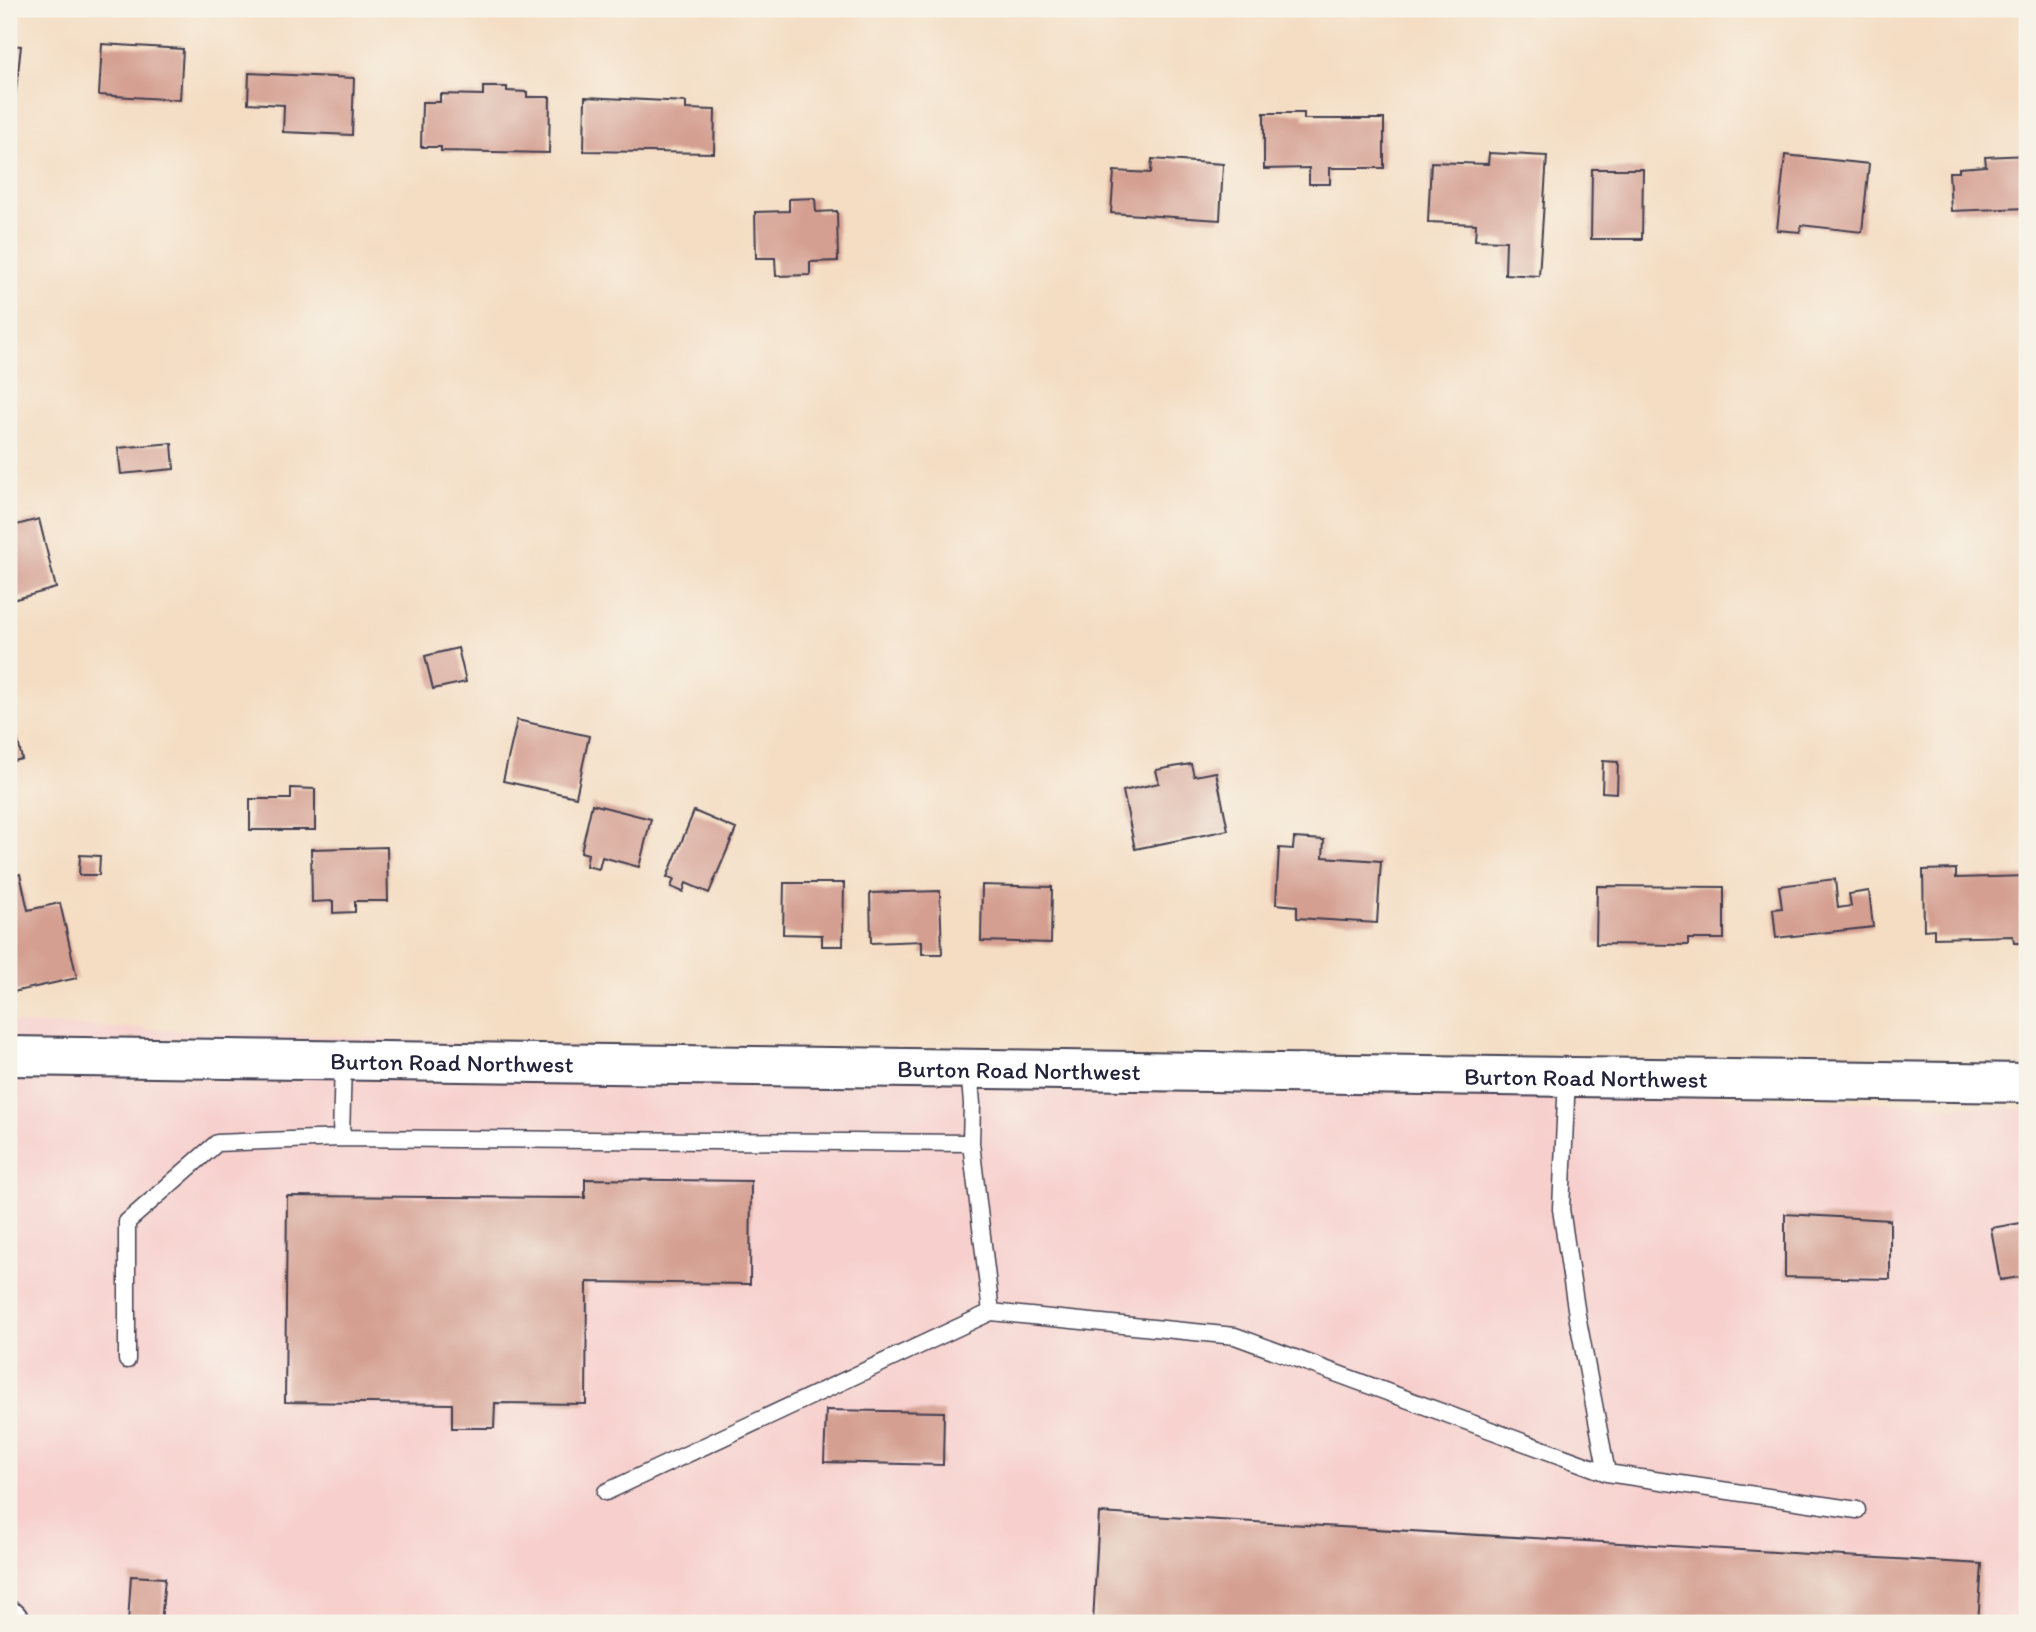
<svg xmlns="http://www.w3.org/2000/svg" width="2036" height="1632" font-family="Itim,sans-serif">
  <rect width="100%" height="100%" fill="#f7f3e8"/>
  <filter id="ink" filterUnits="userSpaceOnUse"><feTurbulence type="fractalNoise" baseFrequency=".0143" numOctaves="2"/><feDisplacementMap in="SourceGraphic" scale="14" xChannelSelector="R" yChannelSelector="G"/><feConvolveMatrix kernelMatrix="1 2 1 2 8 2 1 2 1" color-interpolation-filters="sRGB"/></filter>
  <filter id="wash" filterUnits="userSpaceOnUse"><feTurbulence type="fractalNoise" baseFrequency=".00686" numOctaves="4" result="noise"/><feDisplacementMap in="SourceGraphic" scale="28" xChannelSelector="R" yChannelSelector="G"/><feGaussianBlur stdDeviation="1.57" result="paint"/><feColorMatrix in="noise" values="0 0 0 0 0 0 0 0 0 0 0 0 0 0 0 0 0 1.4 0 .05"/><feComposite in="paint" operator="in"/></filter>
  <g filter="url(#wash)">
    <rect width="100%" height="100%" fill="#f4ddc3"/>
    <path fill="#f7d0ce" d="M9,1023L2027,1109V1623H9Z"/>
    <g id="blocks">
      <path fill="#d49f91" d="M102,44L183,49L180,100L99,95Z
        M9,45L21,46L15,99L9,98Z
        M249,73L354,78L352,135L283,132L284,105L248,103Z
        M483,87H507V91L527,92V97H550L549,153L441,151V147H421L422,102H440V94L483,95Z
        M585,97L686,102V109L715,110L714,153L584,151Z
        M1264,113H1304V119H1384V168H1330V184H1309V168L1264,169Z
        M1489,153L1547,156L1539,276L1505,274L1506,241L1475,240L1476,224L1428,222L1431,162L1488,164Z
        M1785,155L1869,164L1862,232L1801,225L1800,232L1777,230Z
        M2027,155V208L1951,211L1949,172H1959V168L1986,166L1985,157Z
        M1152,159L1223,164L1220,220L1111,213L1114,171L1151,173Z
        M1592,169H1643L1642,239H1591Z
        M815,198L816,212L837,211L838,261L810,262V275L776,276L775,258H756L755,212L789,211V199Z
        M172,443L174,469L121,474L118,448Z
        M39,519L56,588L9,601V527Z
        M458,648L466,682L433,689L425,656Z
        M517,720L589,736L576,797L503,781Z
        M17,737L22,759L9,762V739Z
        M1603,761L1618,762L1617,793L1602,792Z
        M1191,764L1194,776L1216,772L1228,830L1135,849L1123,791L1159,783L1156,770Z
        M291,788L315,789V830H250V799H291Z
        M592,804L651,819L639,867L602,857L599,869L586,866L588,854L581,852Z
        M694,811L736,829L709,893L686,883L683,892L671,887L674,879L667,877Z
        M1294,838L1324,840L1323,857L1381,861L1377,923L1297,918V906L1276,904L1279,848L1293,849Z
        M387,847L388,901H355V912L333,913V901L312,902L311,849Z
        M80,855L100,856L99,875H79Z
        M1956,869V878L2027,876V943H2014L2013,936L1934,938V929L1924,930L1923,870Z
        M20,874L28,910L60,903L77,978L13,992L9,973V877Z
        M1835,879L1838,908L1851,906L1849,894L1869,891L1873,927L1776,938L1773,909L1782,908L1779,886Z
        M784,883H844L843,946H822V935L783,934Z
        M982,885L1052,887L1051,943L981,941Z
        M1597,886L1724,887V939H1688V945L1596,944Z
        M940,891L942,954H922V941L871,943L870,893Z
        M585,1179L751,1181L750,1284L587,1282L586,1404L495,1403L494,1428H452V1404L285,1402L287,1196L585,1198Z
        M1785,1214L1890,1220V1279L1785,1277Z
        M2027,1222V1276L2000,1280L1991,1228Z
        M826,1410L944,1412L943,1465L824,1462Z
        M1099,1513L1982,1564L1978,1623H1093Z
        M131,1576L165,1578L161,1623H128Z"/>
    </g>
  </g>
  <g filter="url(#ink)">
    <use href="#blocks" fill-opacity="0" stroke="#423e4f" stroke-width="2"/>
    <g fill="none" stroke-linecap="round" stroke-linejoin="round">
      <g stroke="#423e4f" stroke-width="19">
        <path id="service" d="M343,1061L341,1138L971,1143
          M969,1069L972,1104L971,1143L991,1312L1235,1336L1607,1473
          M1567,1077L1561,1209L1577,1315L1607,1473L1857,1510
          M127,1360V1222L217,1143L341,1138
          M606,1492L991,1312"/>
      </g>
      <g stroke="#423e4f" stroke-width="42">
        <g id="tertiary">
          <path id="s1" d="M9,1056L2027,1083"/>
          <path d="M9,1621V1623"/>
        </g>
      </g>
      <use href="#service" stroke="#fff" stroke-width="16"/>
      <use href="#tertiary" stroke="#fff" stroke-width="38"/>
    </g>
  </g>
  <g text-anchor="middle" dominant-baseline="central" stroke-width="6" stroke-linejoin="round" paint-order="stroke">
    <g font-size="24" fill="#22223b" stroke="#f7f3e8">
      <text stroke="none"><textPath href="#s1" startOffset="443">Burton Road Northwest</textPath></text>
      <text stroke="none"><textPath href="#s1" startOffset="1010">Burton Road Northwest</textPath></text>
      <text stroke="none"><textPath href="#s1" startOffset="1577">Burton Road Northwest</textPath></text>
    </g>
  </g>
  <rect width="2036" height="1632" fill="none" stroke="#f7f3e8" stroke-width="35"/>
</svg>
